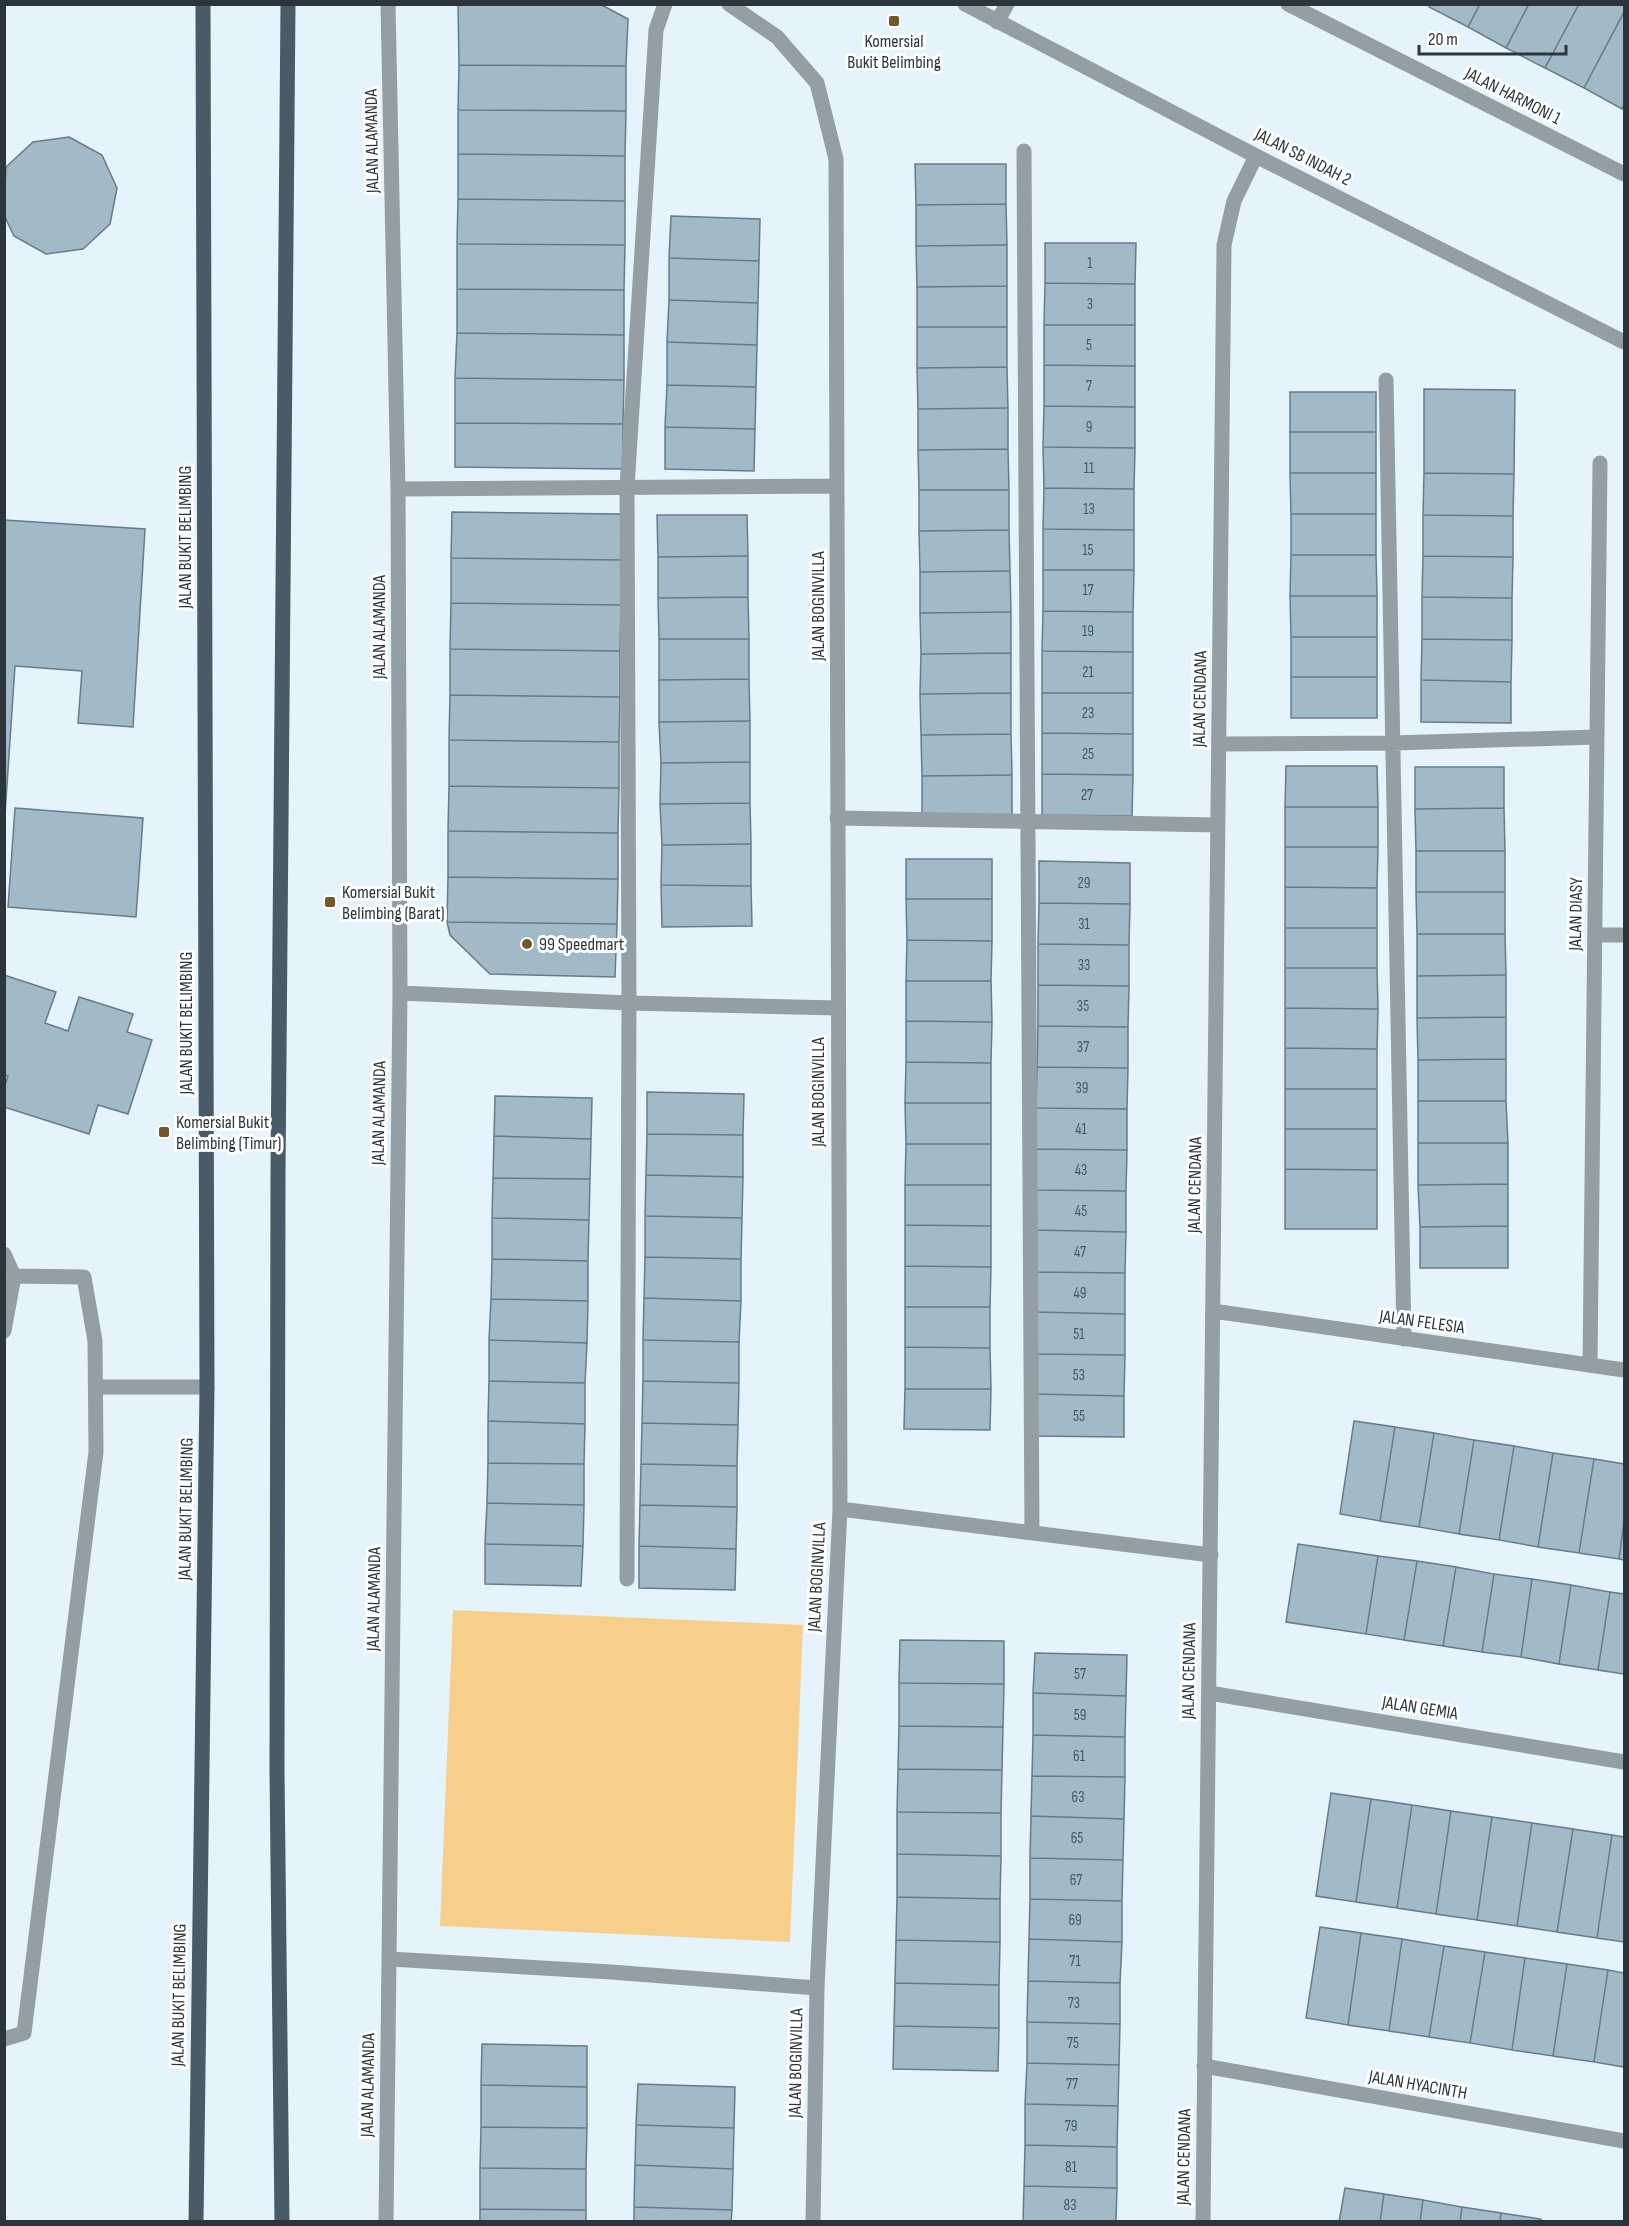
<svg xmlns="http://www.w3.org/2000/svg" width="1629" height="2226" font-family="'Sofia Sans Condensed',sans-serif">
  <rect width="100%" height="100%" fill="#e5f3fd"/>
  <path fill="#f6d08b" d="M453,1610L803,1625L790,1942L440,1926Z"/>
  <path fill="#a2bac8" stroke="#657c89" stroke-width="1.5" d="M458,4H600L628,19L626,66L459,65Z
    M1430,4H1480L1468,27L1429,7Z
    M1480,4H1529L1506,48L1468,27Z
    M1529,4H1579L1545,68L1506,48Z
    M1579,4H1624V12L1584,88L1545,68Z
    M1624,12V104L1622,109L1584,88Z
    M459,65L626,66V111L458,110Z
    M458,110L626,111L625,156L458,154Z
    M69,137L102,155L117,188L110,224L83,249L46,254L14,236L4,215L6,167L33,142Z
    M458,154L625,156V201L458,199Z
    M915,164H1006V204L916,205Z
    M458,199L625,201V245L457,244Z
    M1006,204L1007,245L916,246V205Z
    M671,216L760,219L759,261L669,258Z
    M1045,243H1136L1135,284L1045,283Z
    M457,244L625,245L624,290L457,289Z
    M1007,245V286L917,287L916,246Z
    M669,258L759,261L758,303L669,300Z
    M1045,283L1135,284V325H1044Z
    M1007,286V327H917V287Z
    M457,289L624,290V335L457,333Z
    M669,300L758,303L757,345L667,342Z
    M1044,325H1135V366L1044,365Z
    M917,327H1007V367L917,368Z
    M457,333L624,335V380L455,378Z
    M667,342L757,345L756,387L667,385Z
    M1044,365L1135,366V407L1044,406Z
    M1007,367L1008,408L918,409L917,368Z
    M455,378L624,380L623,424L455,423Z
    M667,385L756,387L755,429L665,427Z
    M1424,389L1515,390L1514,474L1424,473Z
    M1290,392H1376V432H1290Z
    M1044,406L1135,407V448L1043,447Z
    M1008,408V449L918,450V409Z
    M455,423L623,424V469L455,467Z
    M665,427L755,429L754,471L665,469Z
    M1290,432H1376V473H1290Z
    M1043,447L1135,448L1134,489L1044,488Z
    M1008,449L1009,490H919L918,450Z
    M1290,473H1376V514H1291Z
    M1424,473L1514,474L1513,516L1423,515Z
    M1044,488L1134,489V530L1043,529Z
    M919,490H1009V530L919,531Z
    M452,512L622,514L621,560L451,558Z
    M1291,514H1376V555H1291Z
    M657,515H747L748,556L658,557Z
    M1423,515L1513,516V557L1423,556Z
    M4,520L145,529L133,727L78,723L82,671L15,666L5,815Z
    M1043,529L1134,530V570H1043Z
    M1009,530L1010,571L920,572L919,531Z
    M1291,555H1376L1377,596H1290Z
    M748,556V597L658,598V557Z
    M1423,556L1513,557L1512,598L1422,597Z
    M451,558L621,560V605L451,603Z
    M1043,570H1134L1133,612L1043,611Z
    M1010,571L1011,612L920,613V572Z
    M1290,596H1377V637H1291Z
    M748,597L749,639H659L658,598Z
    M1422,597L1512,598V640L1422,639Z
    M451,603L621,605L620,651L450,649Z
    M1043,611L1133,612V652L1042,651Z
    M1011,612V653L921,654L920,613Z
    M1291,637H1377V677H1291Z
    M659,639H749V679L659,680Z
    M1422,639L1512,640L1511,682L1421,680Z
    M450,649L620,651V697L450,695Z
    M1042,651L1133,652V693H1042Z
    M1011,653V693L920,694L921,654Z
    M1291,677H1377V718H1291Z
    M749,679L750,721L659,722V680Z
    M1421,680L1511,682V723L1421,722Z
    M1011,693V734L921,735L920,694Z
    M1042,693H1133V734L1042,733Z
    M450,695L620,697L619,742L449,740Z
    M750,721V762L661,763L659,722Z
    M1042,733L1133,734V775L1042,774Z
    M1011,734L1012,775L922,776L921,735Z
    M449,740L619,742V788L449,786Z
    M750,762V803L660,804L661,763Z
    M1286,766H1377L1378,807H1285Z
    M1415,767H1504V808L1415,809Z
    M1042,774L1133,775L1132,816L1042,815Z
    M1012,775V816H922V776Z
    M449,786L619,788L618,833L448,831Z
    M750,803L751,844L662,845L660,804Z
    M1285,807H1378V847H1285Z
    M15,808L143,818L136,917L8,907Z
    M1504,808L1505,851H1416L1415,809Z
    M448,831L618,833V879L448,877Z
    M751,844V886L661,885L662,845Z
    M1285,847H1378L1377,888L1285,887Z
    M1416,851H1505V892H1416Z
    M906,859H992V899H906Z
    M1039,861L1130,863V904L1039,903Z
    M448,877L618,879L617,924L447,922Z
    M661,885L751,886L752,926L662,927Z
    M1285,887L1377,888V928H1285Z
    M1416,892H1505V934H1417Z
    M906,899H992V941L907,940Z
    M1039,903L1130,904L1129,945L1038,944Z
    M447,922L617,924L615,977L490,974L450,935Z
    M1285,928H1377V968H1285Z
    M1417,934H1505L1506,975L1417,976Z
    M907,940L992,941L991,981H906Z
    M1038,944L1129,945V986L1038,985Z
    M1285,968H1377L1378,1009L1285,1008Z
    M4,975L56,992L45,1023L68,1031L79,997L133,1014L127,1032L152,1040L128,1114L98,1105L89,1134L4,1107V1088L8,1076L4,1075Z
    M1506,975V1017L1417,1018V976Z
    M906,981H991L992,1022L906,1021Z
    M1038,985L1129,986L1128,1027L1038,1026Z
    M1285,1008L1378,1009L1377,1049L1285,1048Z
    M1506,1017V1059L1418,1060L1417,1018Z
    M906,1021L992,1022L991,1063L906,1062Z
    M1038,1026L1128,1027V1068L1037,1067Z
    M1285,1048L1377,1049V1089H1285Z
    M1506,1059V1101H1418V1060Z
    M906,1062L991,1063V1103H905Z
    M1037,1067L1128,1068L1127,1109L1036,1108Z
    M1285,1089H1377V1129H1285Z
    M647,1092L744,1094L743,1135L647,1134Z
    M495,1096L592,1098L591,1139L494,1136Z
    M1418,1101H1506L1508,1143H1418Z
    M905,1103H991V1144H906Z
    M1036,1108L1127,1109V1150L1036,1149Z
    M1285,1129H1377V1170L1285,1169Z
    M647,1134L743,1135V1177L646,1175Z
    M494,1136L591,1139L590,1179L493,1178Z
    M1418,1143H1508V1184L1418,1185Z
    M906,1144H991V1185H905Z
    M1036,1149L1127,1150L1126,1191L1035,1190Z
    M1285,1169L1377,1170V1229H1285Z
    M646,1175L743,1177L742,1218L645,1216Z
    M493,1178L590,1179L589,1220L492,1218Z
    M1508,1184V1226L1420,1227L1418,1185Z
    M905,1185H991V1226L905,1225Z
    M1035,1190L1126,1191V1232L1035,1230Z
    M645,1216L742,1218L741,1259L645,1257Z
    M492,1218L589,1220L588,1261L492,1259Z
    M905,1225L991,1226V1267L905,1266Z
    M1508,1226V1268H1420V1227Z
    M1035,1230L1126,1232L1125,1273L1035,1272Z
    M645,1257L741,1259V1301L644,1298Z
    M492,1259L588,1261V1301L491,1299Z
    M905,1266L991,1267L990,1307H905Z
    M1035,1272L1125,1273V1314L1034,1312Z
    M644,1298L741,1301L739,1342L643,1340Z
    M491,1299L588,1301L587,1343L489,1340Z
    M905,1307H990V1348L905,1347Z
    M1034,1312L1125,1314V1355L1034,1354Z
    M489,1340L587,1343L585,1383L489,1381Z
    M643,1340L739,1342V1383L643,1381Z
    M905,1347L990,1348L991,1389H905Z
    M1034,1354L1125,1355L1124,1396L1034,1394Z
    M489,1381L585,1383V1424L488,1421Z
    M643,1381L739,1383L738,1425L642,1423Z
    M905,1389H991L990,1430L904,1429Z
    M1034,1394L1124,1396V1437L1033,1436Z
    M488,1421L585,1424L584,1464L488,1463Z
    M1354,1421L1395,1427L1380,1521L1340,1514Z
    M642,1423L738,1425L737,1466L641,1464Z
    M1395,1427L1434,1433L1419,1527L1380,1521Z
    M1434,1433L1474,1440L1459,1534L1419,1527Z
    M1474,1440L1514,1446L1499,1540L1459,1534Z
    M1514,1446L1553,1453L1538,1547L1499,1540Z
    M1553,1453L1594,1459L1579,1553L1538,1547Z
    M1594,1459L1624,1464V1521L1619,1559L1579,1553Z
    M488,1463L584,1464V1505L487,1503Z
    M641,1464L737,1466V1507L640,1505Z
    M487,1503L584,1505L583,1546L485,1544Z
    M640,1505L737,1507L736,1549L639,1546Z
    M1624,1521V1560L1619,1559Z
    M485,1544L583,1546L581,1586L485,1584Z
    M1298,1544L1378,1556L1366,1634L1286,1622Z
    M639,1546L736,1549L735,1590L639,1588Z
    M1378,1556L1417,1561L1404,1640L1366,1634Z
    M1417,1561L1456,1567L1443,1646L1404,1640Z
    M1456,1567L1494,1574L1482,1652L1443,1646Z
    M1494,1574L1532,1579L1521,1657L1482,1652Z
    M1532,1579L1571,1585L1559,1664L1521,1657Z
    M1571,1585L1610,1592L1598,1670L1559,1664Z
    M1610,1592L1624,1594V1674L1598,1670Z
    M900,1640L1004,1641V1684L899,1683Z
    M1035,1653L1127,1655L1126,1696L1033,1693Z
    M899,1683L1004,1684L1003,1727L899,1726Z
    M1033,1693L1126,1696L1125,1737L1033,1735Z
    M899,1726L1003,1727L1002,1770L898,1769Z
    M1033,1735L1125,1737V1777L1032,1776Z
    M898,1769L1002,1770L1001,1813L897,1812Z
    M1032,1776L1125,1777L1124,1819L1031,1816Z
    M1331,1793L1371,1799L1356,1902L1316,1896Z
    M1371,1799L1412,1805L1397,1908L1356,1902Z
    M1412,1805L1451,1811L1436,1914L1397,1908Z
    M1451,1811L1492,1817L1477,1920L1436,1914Z
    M897,1812L1001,1813V1856L897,1854Z
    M1031,1816L1124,1819L1123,1860L1030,1858Z
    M1492,1817L1532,1823L1517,1926L1477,1920Z
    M1532,1823L1573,1829L1557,1932L1517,1926Z
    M1573,1829L1612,1835L1597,1938L1557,1932Z
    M1612,1835L1624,1837V1942L1597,1938Z
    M897,1854L1001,1856L1000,1899L897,1897Z
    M1030,1858L1123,1860L1122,1901L1030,1899Z
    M897,1897L1000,1899V1942L896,1940Z
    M1030,1899L1122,1901V1942L1029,1939Z
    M1320,1927L1361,1933L1348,2025L1306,2018Z
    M1361,1933L1402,1939L1389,2031L1348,2025Z
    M1029,1939L1122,1942L1120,1983L1028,1981Z
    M1402,1939L1444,1946L1429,2037L1389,2031Z
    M896,1940L1000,1942L999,1985L895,1983Z
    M1444,1946L1485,1952L1470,2043L1429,2037Z
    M1485,1952L1525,1958L1512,2050L1470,2043Z
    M1525,1958L1567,1964L1553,2056L1512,2050Z
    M1567,1964L1608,1970L1594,2062L1553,2056Z
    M1608,1970L1624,1973V2067L1594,2062Z
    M1028,1981L1120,1983V2024L1027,2022Z
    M895,1983L999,1985V2028L894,2026Z
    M1027,2022L1120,2024L1119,2065L1027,2063Z
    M894,2026L999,2028L998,2071L893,2069Z
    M482,2044L587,2046V2087L481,2085Z
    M1027,2063L1119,2065L1118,2106L1025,2104Z
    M638,2084L735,2087L734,2128L636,2125Z
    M481,2085L587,2087V2128L481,2127Z
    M1025,2104L1118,2106L1117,2147L1025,2145Z
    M636,2125L734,2128L733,2169L635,2165Z
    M481,2127L587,2128L586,2169L480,2168Z
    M1025,2145L1117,2147V2188L1024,2186Z
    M635,2165L733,2169L732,2210L634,2207Z
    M480,2168L586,2169V2210L480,2209Z
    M1024,2186L1117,2188L1116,2222H1023Z
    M1345,2188L1384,2194L1380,2222H1339Z
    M1384,2194L1423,2200L1420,2222H1380Z
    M1423,2200L1462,2207L1460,2222H1420Z
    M634,2207L732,2210L731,2222H634Z
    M1462,2207L1501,2213L1500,2222H1460Z
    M480,2209L586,2210V2222H480Z
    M1501,2213L1541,2219L1540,2222H1500Z"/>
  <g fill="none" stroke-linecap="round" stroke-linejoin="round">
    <path stroke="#949fa5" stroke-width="15" d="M729,4L777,37L817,83L836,159L840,1509L817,1988L813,2222
      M965,4L1256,156L1624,342
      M1288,4L1624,174
      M997,22L1007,4
      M1024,151L1032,1533
      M1386,380L1404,1339
      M398,489L837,486
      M1219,744L1392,743L1597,737
      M837,818L1218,825
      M1595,935H1624
      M400,993L629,1003L837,1008
      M4,1254L14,1276L4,1331
      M1213,1311L1624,1370
      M1590,1365L1600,463
      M96,1387H207
      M840,1509L1211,1555
      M627,1579L629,1003L627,487L656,30L665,4
      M1209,1693L1624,1762
      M390,1959L611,1972L817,1988
      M4,2039L24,2033L96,1452L95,1341L84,1277L14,1276
      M1204,2066L1624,2141
      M386,2222L400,993L398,489L388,4
      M1203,2222L1224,245L1234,201L1256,156"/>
    <path stroke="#495b66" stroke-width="15" d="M196,2222L207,1387L203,4
      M282,2222L277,1772L278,1173L288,4"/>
  </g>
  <g fill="#71592a" stroke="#fff" stroke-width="2">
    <rect x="888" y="15" width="12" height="12" rx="3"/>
    <rect x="324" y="896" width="12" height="12" rx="3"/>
    <circle cx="527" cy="944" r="6"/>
    <rect x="158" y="1126" width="12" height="12" rx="3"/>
  </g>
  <g text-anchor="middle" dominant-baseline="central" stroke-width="6" stroke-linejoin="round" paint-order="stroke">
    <g font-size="15" fill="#4a565e">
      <text x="1090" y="263">1</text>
      <text x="1090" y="304">3</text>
      <text x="1089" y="345">5</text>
      <text x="1089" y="386">7</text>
      <text x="1089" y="427">9</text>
      <text x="1089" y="468">11</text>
      <text x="1089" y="509">13</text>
      <text x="1088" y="550">15</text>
      <text x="1088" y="590">17</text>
      <text x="1088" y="631">19</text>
      <text x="1088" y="672">21</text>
      <text x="1088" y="713">23</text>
      <text x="1088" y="754">25</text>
      <text x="1087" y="795">27</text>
      <text x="1084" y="883">29</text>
      <text x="1084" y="924">31</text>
      <text x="1084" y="965">33</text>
      <text x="1083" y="1006">35</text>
      <text x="1083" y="1047">37</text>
      <text x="1082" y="1088">39</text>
      <text x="1081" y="1129">41</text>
      <text x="1081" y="1170">43</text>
      <text x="1081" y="1211">45</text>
      <text x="1080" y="1252">47</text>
      <text x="1080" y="1293">49</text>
      <text x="1079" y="1334">51</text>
      <text x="1079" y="1375">53</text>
      <text x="1079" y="1416">55</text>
      <text x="1080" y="1674">57</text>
      <text x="1080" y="1715">59</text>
      <text x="1079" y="1756">61</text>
      <text x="1078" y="1797">63</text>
      <text x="1077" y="1838">65</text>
      <text x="1076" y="1880">67</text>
      <text x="1075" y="1920">69</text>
      <text x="1075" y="1961">71</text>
      <text x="1074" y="2003">73</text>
      <text x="1073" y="2043">75</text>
      <text x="1072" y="2084">77</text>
      <text x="1071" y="2126">79</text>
      <text x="1071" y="2167">81</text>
      <text x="1070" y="2205">83</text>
    </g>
    <g font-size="18" fill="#2c353b" stroke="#fff" text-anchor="start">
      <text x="894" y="41" text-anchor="middle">Komersial<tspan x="894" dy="21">Bukit Belimbing</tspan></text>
      <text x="342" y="892">Komersial Bukit<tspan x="342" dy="21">Belimbing (Barat)</tspan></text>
      <text x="539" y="944">99 Speedmart</text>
      <text x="176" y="1122">Komersial Bukit<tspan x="176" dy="21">Belimbing (Timur)</tspan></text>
    </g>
    <g font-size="18" fill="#2c353b" stroke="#fff">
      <text transform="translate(1513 96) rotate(27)">JALAN HARMONI 1</text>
      <text transform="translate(372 141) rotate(-91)">JALAN ALAMANDA</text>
      <text transform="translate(1303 157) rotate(27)">JALAN SB INDAH 2</text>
      <text transform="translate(185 537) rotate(-90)">JALAN BUKIT BELIMBING</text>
      <text transform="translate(818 606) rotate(-90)">JALAN BOGINVILLA</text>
      <text transform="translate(379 627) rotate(-90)">JALAN ALAMANDA</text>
      <text transform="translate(1200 699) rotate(-89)">JALAN CENDANA</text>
      <text transform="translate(1576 914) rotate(-89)">JALAN DIASY</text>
      <text transform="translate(186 1023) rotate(-90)">JALAN BUKIT BELIMBING</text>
      <text transform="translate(818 1092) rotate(-90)">JALAN BOGINVILLA</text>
      <text transform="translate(379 1113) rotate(-89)">JALAN ALAMANDA</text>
      <text transform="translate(1195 1185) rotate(-89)">JALAN CENDANA</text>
      <text transform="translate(1422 1322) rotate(8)">JALAN FELESIA</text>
      <text transform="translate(186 1509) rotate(-89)">JALAN BUKIT BELIMBING</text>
      <text transform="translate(817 1577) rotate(-87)">JALAN BOGINVILLA</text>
      <text transform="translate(374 1599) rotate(-89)">JALAN ALAMANDA</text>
      <text transform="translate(1189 1671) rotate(-89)">JALAN CENDANA</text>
      <text transform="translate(1420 1708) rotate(9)">JALAN GEMIA</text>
      <text transform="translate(179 1995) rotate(-89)">JALAN BUKIT BELIMBING</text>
      <text transform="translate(796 2063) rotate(-89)">JALAN BOGINVILLA</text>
      <text transform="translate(368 2085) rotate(-89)">JALAN ALAMANDA</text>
      <text transform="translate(1418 2085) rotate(10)">JALAN HYACINTH</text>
      <text transform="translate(1184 2157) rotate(-89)">JALAN CENDANA</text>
    </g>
  </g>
  <rect width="1629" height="2226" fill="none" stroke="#2c353b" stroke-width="12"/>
  <path d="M1419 45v9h147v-9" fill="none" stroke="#2c353b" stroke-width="3"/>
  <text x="1428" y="45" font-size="18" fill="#2c353b" stroke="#ffffff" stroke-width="4.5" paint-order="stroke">20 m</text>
</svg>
